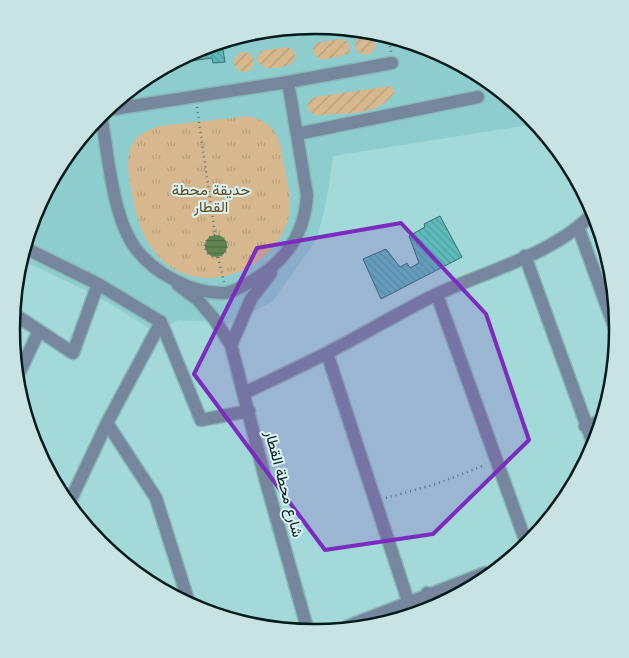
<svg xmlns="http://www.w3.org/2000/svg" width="629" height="658" font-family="Jost,Vazirmatn,sans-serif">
  <defs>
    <pattern id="grass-tufts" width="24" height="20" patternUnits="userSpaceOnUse" patternTransform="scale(1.25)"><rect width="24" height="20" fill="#d7b88e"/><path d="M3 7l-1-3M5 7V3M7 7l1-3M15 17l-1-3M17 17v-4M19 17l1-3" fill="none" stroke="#b79e7a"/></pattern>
    <pattern id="garden-furrows" width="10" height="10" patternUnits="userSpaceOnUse" patternTransform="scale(1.25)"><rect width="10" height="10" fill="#d7b88e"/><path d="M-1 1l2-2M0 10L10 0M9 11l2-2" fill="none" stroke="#b79e7a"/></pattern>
    <pattern id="water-rules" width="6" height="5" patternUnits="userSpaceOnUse" patternTransform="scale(1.25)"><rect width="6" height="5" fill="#618550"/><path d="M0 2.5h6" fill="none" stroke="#4e6c42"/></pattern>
    <pattern id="building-back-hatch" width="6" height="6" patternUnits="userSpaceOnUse" patternTransform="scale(1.25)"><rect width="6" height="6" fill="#5ebabb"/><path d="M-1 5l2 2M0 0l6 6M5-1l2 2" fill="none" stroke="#509fa0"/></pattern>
  </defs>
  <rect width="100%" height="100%" fill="#a3d9d9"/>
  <path fill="#8dcdcd" d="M315,26L431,49L529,115L535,124L333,156L327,198L317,239L272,302L230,323L178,320L157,333L94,294L25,262L34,213L100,114L199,49Z"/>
  <path fill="url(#grass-tufts)" d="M248,116C280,124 280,141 285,170C287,182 291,195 290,207C288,247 246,278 208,278C159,277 139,237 132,194C126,162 122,135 161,126Z"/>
  <path fill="url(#garden-furrows)" d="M355 45a10 10 0 1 1 20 0a10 10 0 1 1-20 0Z
    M339,39C348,39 353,46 348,54L323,60L315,56L313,48L317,43Z
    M286,47C290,48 294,50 295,54C297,68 274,68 265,68L258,62V56L261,51Z
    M234 62a10 10 0 1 1 20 0a10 10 0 1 1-20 0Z
    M391,86L395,92C378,117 345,113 318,115C311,115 307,110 308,103L314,97Z"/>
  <path fill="url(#water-rules)" d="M205 246a11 11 0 1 1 22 0a11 11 0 1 1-22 0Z"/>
  <path fill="url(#building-back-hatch)" stroke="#3a6d6e" d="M222,44L225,62L213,63L212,58L177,63L199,49Z
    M440,216L462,257L381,299L363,259L386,249L400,267L407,263L410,268L419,263L409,236L425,227L424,224Z"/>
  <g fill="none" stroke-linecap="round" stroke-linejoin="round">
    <g stroke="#87b7b7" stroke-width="15">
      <path id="minor" d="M288,82L392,63
        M101,114C108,153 112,217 136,249C155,274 193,294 225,293C233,292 243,286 250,282C284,263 305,234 307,195L288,82L107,110
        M297,134L478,97
        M578,227L617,334
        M27,249L98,284L161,322L201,420L249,411
        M525,256L594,446
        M178,285L198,300L215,320L231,345L265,478L308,631
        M437,295L527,545
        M14,314L73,353L98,284
        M231,345L251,299L271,273
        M327,353L408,601
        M20,371L39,331
        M244,393C272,380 299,367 327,353C364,334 400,312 437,294C487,271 557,253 594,212
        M107,423L156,498L189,603
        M585,426L599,422
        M71,499L107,423L161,322
        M427,593L433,608
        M348,626L485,573"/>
    </g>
    <path stroke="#517676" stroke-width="2.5" stroke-dasharray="1 4" stroke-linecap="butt" d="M389,41L391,52
      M197,107L215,234
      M205 246a11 11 0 1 1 22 0a11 11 0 1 1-22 0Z
      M218,257L224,282
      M386,498L436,484L485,465"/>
    <use href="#minor" stroke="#75869d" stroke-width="12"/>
  </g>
  <path fill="#7b2cbf" fill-opacity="0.2" stroke="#7b2cbf" stroke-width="4" stroke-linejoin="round" d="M401,223L486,314L529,440L433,534L325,550L194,374L257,248Z"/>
  <g text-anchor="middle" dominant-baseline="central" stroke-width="4" stroke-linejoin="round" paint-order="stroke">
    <g font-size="15" fill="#62461a" stroke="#d9f4f4">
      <text x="211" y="190">حديقة محطة<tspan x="211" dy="17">القطار</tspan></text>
    </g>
    <g font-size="15" fill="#051a1a" stroke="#d9f4f4">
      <text transform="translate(284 484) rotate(75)">شارع محطة القطار</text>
    </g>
  </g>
  <path d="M0 0H629V658H0ZM314 34H315A294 294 0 0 1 609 328V330A294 294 0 0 1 315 624H314A294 294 0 0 1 20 330V328A294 294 0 0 1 314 34Z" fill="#c8e3e3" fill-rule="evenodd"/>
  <path fill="none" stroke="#051a1a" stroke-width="2.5" d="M314 34H315A294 294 0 0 1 609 328V330A294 294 0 0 1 315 624H314A294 294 0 0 1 20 330V328A294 294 0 0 1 314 34Z"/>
</svg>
